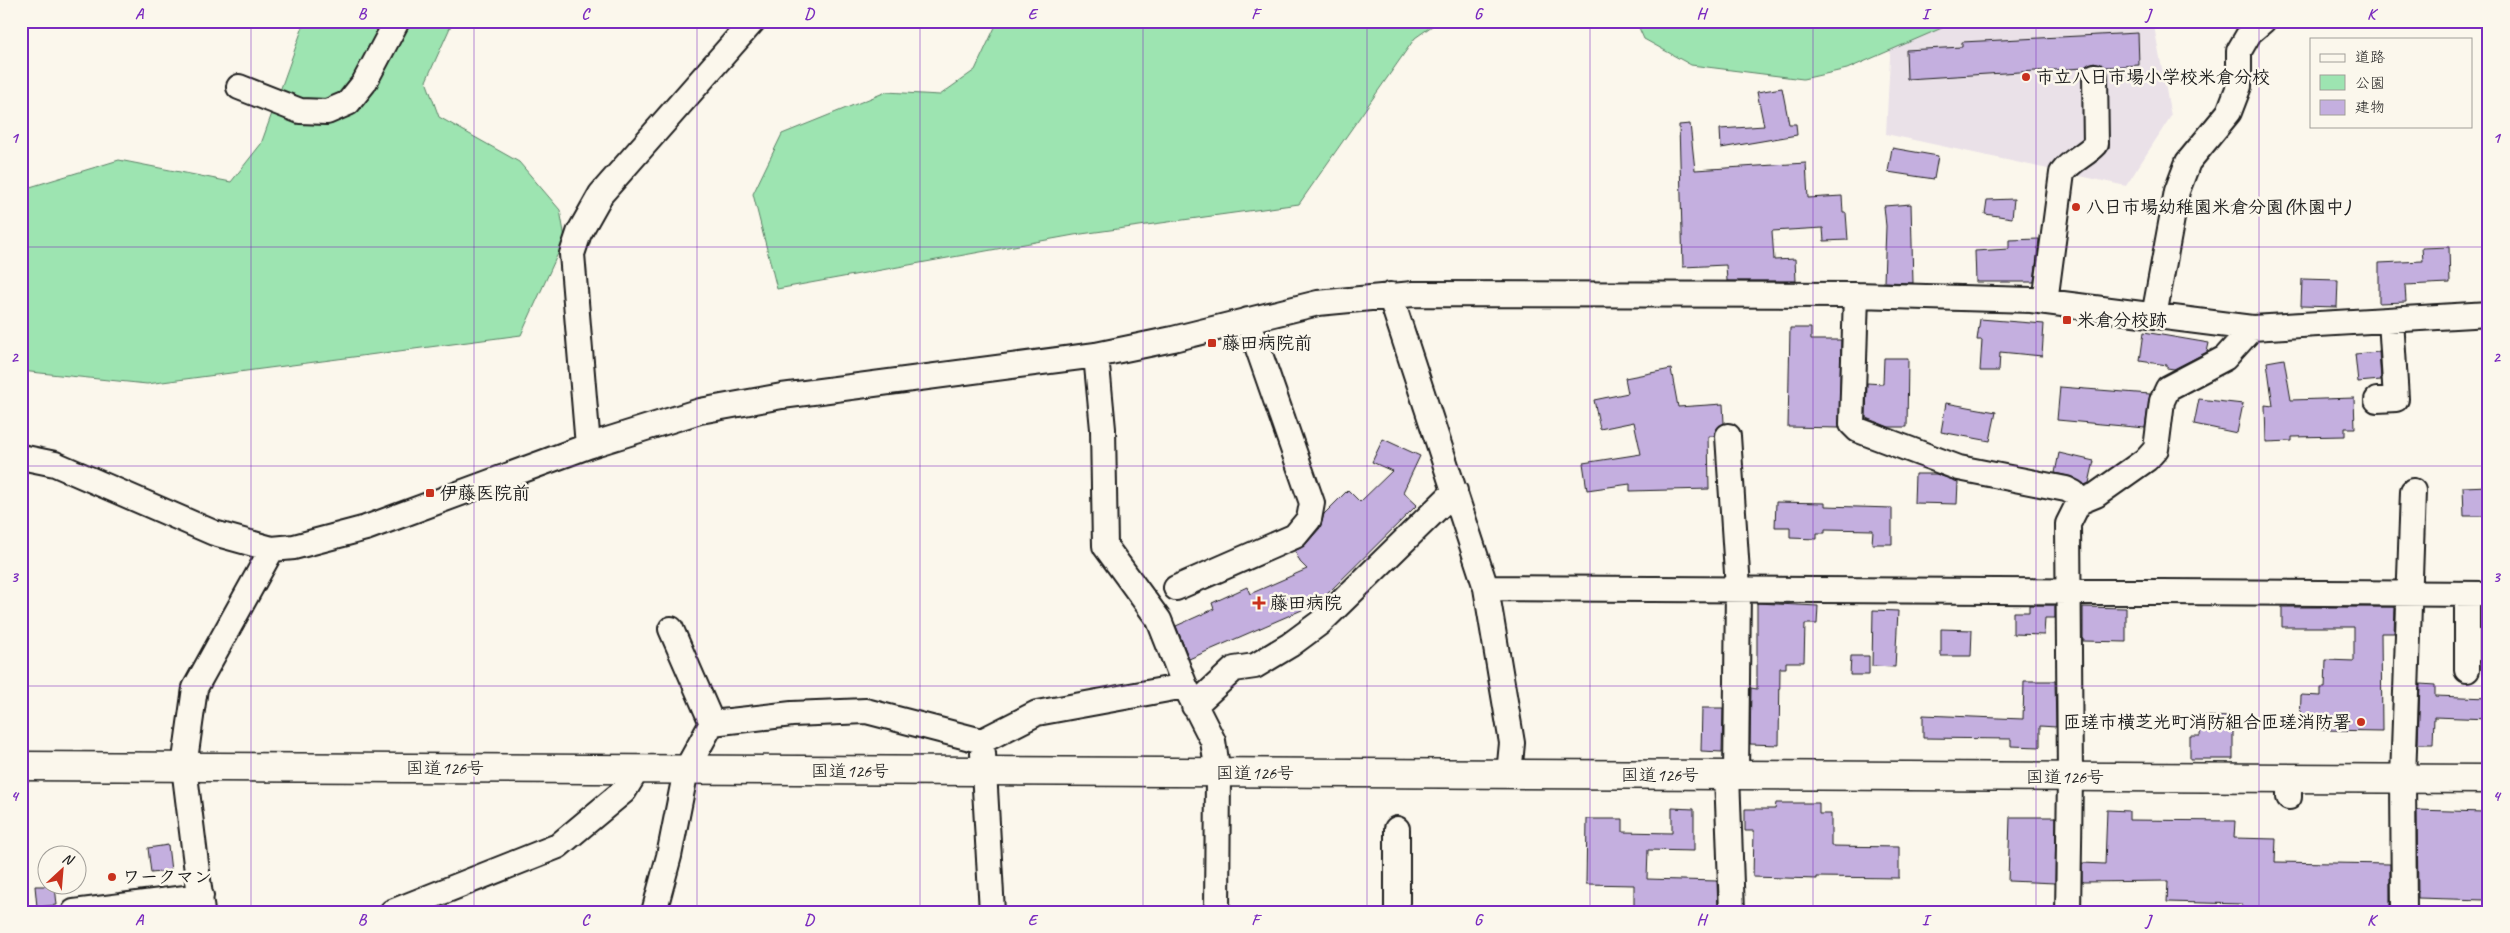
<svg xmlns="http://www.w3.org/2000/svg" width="2510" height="933" font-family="Caveat,'Klee One',sans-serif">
  <rect width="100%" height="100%" fill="#fbf7ec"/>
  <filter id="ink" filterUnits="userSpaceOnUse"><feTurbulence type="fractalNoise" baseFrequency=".02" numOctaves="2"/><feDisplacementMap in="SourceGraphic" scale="10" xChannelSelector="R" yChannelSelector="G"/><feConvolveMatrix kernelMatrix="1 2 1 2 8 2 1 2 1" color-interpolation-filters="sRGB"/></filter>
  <g filter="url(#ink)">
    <path fill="#eae1e8" d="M1966,21H2153L2171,116L2126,186L1886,134L1891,38Z"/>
    <path fill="#9de4b1" stroke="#5c8066" d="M305,21H453L426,81L439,117L519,162L560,210L565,238L521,335L147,384L21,371V193L30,187L119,160L231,182L261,144Z
      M996,21H1439L1415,38L1299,204L1074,235L777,289L753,194L782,134L886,92L940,95L975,70L996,25Z
      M1636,21H1958L1847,69L1803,79L1691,65L1644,39Z"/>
    <path fill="#c4afdf" stroke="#1c1c1c" d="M2138,33L2139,65L2105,67L2094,62L2084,68L1907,79L1906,50L1962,47V42Z
      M1782,88L1789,124H1796L1797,135L1721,148L1720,129L1764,126L1757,92Z
      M1690,124L1695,170L1806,163L1808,198L1842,196L1843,213H1846L1848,240L1824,241L1823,228L1772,231L1774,260L1795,259L1796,281H1727L1726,265L1683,267L1679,125Z
      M1892,148L1938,156L1934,179L1888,172Z
      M2014,199L2012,218L1985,214L1987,200Z
      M1911,204L1913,283L1884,282L1886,226L1884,206Z
      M2039,239L2034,282H1976L1975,251L2009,249V240Z
      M2449,247L2450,283L2405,285L2406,302L2379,303V263L2423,261L2422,248Z
      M2302,279L2338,280L2337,307L2301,306Z
      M1980,319L2044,324L2042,356L2000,352L1999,371H1980L1982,340H1977Z
      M1790,328H1811V340H1841L1839,428L1788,427Z
      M2144,332L2209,343L2207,352L2174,369L2167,368V365L2140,361Z
      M2379,352L2381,380L2358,382L2355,354Z
      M1884,358H1908L1907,427H1889L1866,418L1867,383L1883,384Z
      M2284,359L2291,400L2354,398L2355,428H2345V436L2292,437V441L2266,442L2265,405L2273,406L2267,362Z
      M1671,369L1678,407L1723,404L1724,423L1716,430L1714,436H1708L1709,489L1630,491V484L1587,490L1583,463L1641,454L1634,422L1600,429L1594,400L1628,393L1625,378Z
      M2060,387L2150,394L2145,428L2057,420Z
      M2199,399L2243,404L2237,433L2194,424Z
      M1946,403L1996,412L1990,441L1941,432Z
      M1383,439L1420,456L1403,492L1417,505L1318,603L1189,659L1176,626L1214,609L1212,603L1247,587L1250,594L1307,569L1300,562L1295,551L1305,545L1320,528L1324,514L1348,490L1360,502L1392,471L1372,462Z
      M2059,453L2094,461L2089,483L2085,485L2072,477L2055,473Z
      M1915,474H1936L1958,482L1957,504L1914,503Z
      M2489,486V516H2464L2463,487Z
      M1776,502L1825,503V506L1892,508V544H1872L1873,530L1825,529V533H1817V539L1790,538V527H1775Z
      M1757,603L1818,606L1817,624H1805L1804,662H1786V668H1780L1779,745L1750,744L1751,688L1757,689Z
      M2029,605H2055V618H2045L2044,635L2013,634V612H2029Z
      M2083,607L2126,608V642L2083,641Z
      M2282,607H2395L2394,633H2381L2382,731L2320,730V725H2300L2301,695L2321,696V688H2325L2326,660L2354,661V627H2282Z
      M1873,610L1898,611L1895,667L1872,666Z
      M1941,629L1972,630L1971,656H1941Z
      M1851,656H1869V675H1850Z
      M2024,681H2055L2056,727L2040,726V747L2011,746V739L1923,738V715L2023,719Z
      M2420,684L2435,685V696L2489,698V719L2434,717L2433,744H2418Z
      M1702,708H1723L1722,752L1701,751Z
      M2201,716L2233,717V759H2190V736H2200Z
      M1776,803H1819V814H1831V846L1899,847V878L1817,877V879L1753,877L1754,831H1745V809H1775Z
      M1672,808L1694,809V851L1648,850L1647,879L1717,881L1718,912H1634V885L1586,884L1587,819H1623V832L1672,833Z
      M2107,810L2129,811V820L2235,821L2234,838L2276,839L2275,862L2390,864V912H2242V904L2167,902L2168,881L2082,882V863L2105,864Z
      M2417,810L2483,812L2484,900L2418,898Z
      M2010,817H2056L2055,883L2008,881Z
      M168,845L171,871L151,873L148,848Z
      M35,886H55L57,905L37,907Z"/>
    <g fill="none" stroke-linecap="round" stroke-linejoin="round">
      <g stroke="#1c1c1c" stroke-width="28">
        <path id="minor" d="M239,87L300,111L327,112L348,103L364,83L397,21
          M1390,295L1486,588L1512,743L1509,774
          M1856,295L1852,424L1858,430L1959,468L2066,489L2074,493L2079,502
          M2045,302L2062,173C2071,160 2086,155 2096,144L2095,76
          M2154,316L2177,191L2188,162L2229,112L2239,86V51L2250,32L2263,21
          M1096,355L1103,429L1105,546L1159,620L1185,686L1213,741L1218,773L1217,912
          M2377,400L2396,399L2391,320
          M1728,436L1738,588L1736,775
          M588,446L572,254L579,233L601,194L753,21
          M21,457L55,464L214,533L272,549L294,547L366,528L588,446L700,411L782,396L1096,355L1173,339L1318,303L1413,294L1856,295L2031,300L2252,328L2489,314
          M1176,588L1295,536L1309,519L1312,503L1248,320
          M1486,588L2489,594
          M671,629L712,723
          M2467,670V594
          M1194,706L1234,669L1255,666L1290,645L1321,622L1455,491
          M712,723L792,714L866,711L982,741L1037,713L1185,686
          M983,753L992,912
          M1727,775L1732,912
          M2289,797V778
          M1397,829V912
          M74,912L201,896
          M202,912L184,767L195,688L272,549
          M392,912L558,846L624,791L638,768
          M654,912L669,856L686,770L712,723
          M2068,912L2070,777L2068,524L2079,502L2096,495L2147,459L2156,449L2162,401L2168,388L2225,358L2252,328
          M2404,912L2403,778L2413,491"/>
      </g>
      <g stroke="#1c1c1c" stroke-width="31">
        <path id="highway" d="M21,766L2489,779"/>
      </g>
      <use href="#minor" stroke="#fbf7ec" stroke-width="24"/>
      <use href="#highway" stroke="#fbf7ec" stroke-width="28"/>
    </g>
  </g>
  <path fill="none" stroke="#7b2cbf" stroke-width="1" stroke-opacity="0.55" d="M251,21V912M474,21V912M697,21V912M920,21V912M1143,21V912M1367,21V912M1590,21V912M1813,21V912M2036,21V912M2259,21V912M21,247H2489M21,466H2489M21,686H2489"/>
  <g fill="#c8321e" stroke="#fbf7ec" stroke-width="2">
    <circle cx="2026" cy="77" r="5"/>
    <circle cx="2076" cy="207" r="5"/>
    <rect x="2062" y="315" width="10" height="10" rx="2.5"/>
    <rect x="1207" y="338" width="10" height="10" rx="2.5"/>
    <rect x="425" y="488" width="10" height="10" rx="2.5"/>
    <path d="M1256.5 595.5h5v5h5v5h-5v5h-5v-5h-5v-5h5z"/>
    <circle cx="2361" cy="722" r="5"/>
    <circle cx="112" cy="877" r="5"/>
  </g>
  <g text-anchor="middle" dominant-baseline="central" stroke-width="5" stroke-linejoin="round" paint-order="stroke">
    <g font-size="18" font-weight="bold" fill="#1c1c1c" stroke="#fbf7ec" text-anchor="start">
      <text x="2036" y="77">市立八日市場小学校米倉分校</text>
      <text x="2086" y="207">八日市場幼稚園米倉分園(休園中)</text>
      <text x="2077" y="320">米倉分校跡</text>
      <text x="1222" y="343">藤田病院前</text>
      <text x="440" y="493">伊藤医院前</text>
      <text x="1270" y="603">藤田病院</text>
      <text x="2351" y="722" text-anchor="end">匝瑳市横芝光町消防組合匝瑳消防署</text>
      <text x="122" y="877">ワークマン</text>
    </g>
    <g font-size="18" fill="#1c1c1c" stroke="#fbf7ec">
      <text x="445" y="768">国道126号</text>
      <text x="850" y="771">国道126号</text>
      <text x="1255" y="773">国道126号</text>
      <text x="1660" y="775">国道126号</text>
      <text x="2065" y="777">国道126号</text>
    </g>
  </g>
  <rect width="2510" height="933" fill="none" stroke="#fbf7ec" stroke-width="55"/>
  <rect x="2310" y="38" width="162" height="90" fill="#fbf7ec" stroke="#a29f99"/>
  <rect x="2320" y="54" width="25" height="8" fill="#fbf7ec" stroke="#a29f99"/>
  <text x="2355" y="62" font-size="15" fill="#1c1c1c">道路</text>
  <rect x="2320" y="75" width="25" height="15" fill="#9de4b1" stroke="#a29f99"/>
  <text x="2355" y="88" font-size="15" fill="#1c1c1c">公園</text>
  <rect x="2320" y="100" width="25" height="15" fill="#c4afdf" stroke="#a29f99"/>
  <text x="2355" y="112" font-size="15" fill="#1c1c1c">建物</text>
  <g transform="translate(62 870) rotate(26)"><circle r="24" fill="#fbf7ec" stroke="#a29f99"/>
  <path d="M0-4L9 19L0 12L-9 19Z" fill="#c8321e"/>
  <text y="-8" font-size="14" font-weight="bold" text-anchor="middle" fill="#1c1c1c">N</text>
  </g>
  <rect x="28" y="28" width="2454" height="878" fill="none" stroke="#7b2cbf" stroke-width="2"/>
  <g font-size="16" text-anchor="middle" font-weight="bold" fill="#7b2cbf">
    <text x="139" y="19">A</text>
    <text x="362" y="19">B</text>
    <text x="585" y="19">C</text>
    <text x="809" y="19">D</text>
    <text x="1032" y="19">E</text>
    <text x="1255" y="19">F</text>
    <text x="1478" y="19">G</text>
    <text x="1701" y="19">H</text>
    <text x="1925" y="19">I</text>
    <text x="2148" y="19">J</text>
    <text x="2371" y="19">K</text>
    <text x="14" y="143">1</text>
    <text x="2496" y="143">1</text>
    <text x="14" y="362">2</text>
    <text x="2496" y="362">2</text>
    <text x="14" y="582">3</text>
    <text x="2496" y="582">3</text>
    <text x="14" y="801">4</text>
    <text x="2496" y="801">4</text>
    <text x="139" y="925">A</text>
    <text x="362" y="925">B</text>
    <text x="585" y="925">C</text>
    <text x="809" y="925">D</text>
    <text x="1032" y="925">E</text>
    <text x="1255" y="925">F</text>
    <text x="1478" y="925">G</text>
    <text x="1701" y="925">H</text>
    <text x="1925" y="925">I</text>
    <text x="2148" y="925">J</text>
    <text x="2371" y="925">K</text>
  </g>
</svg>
